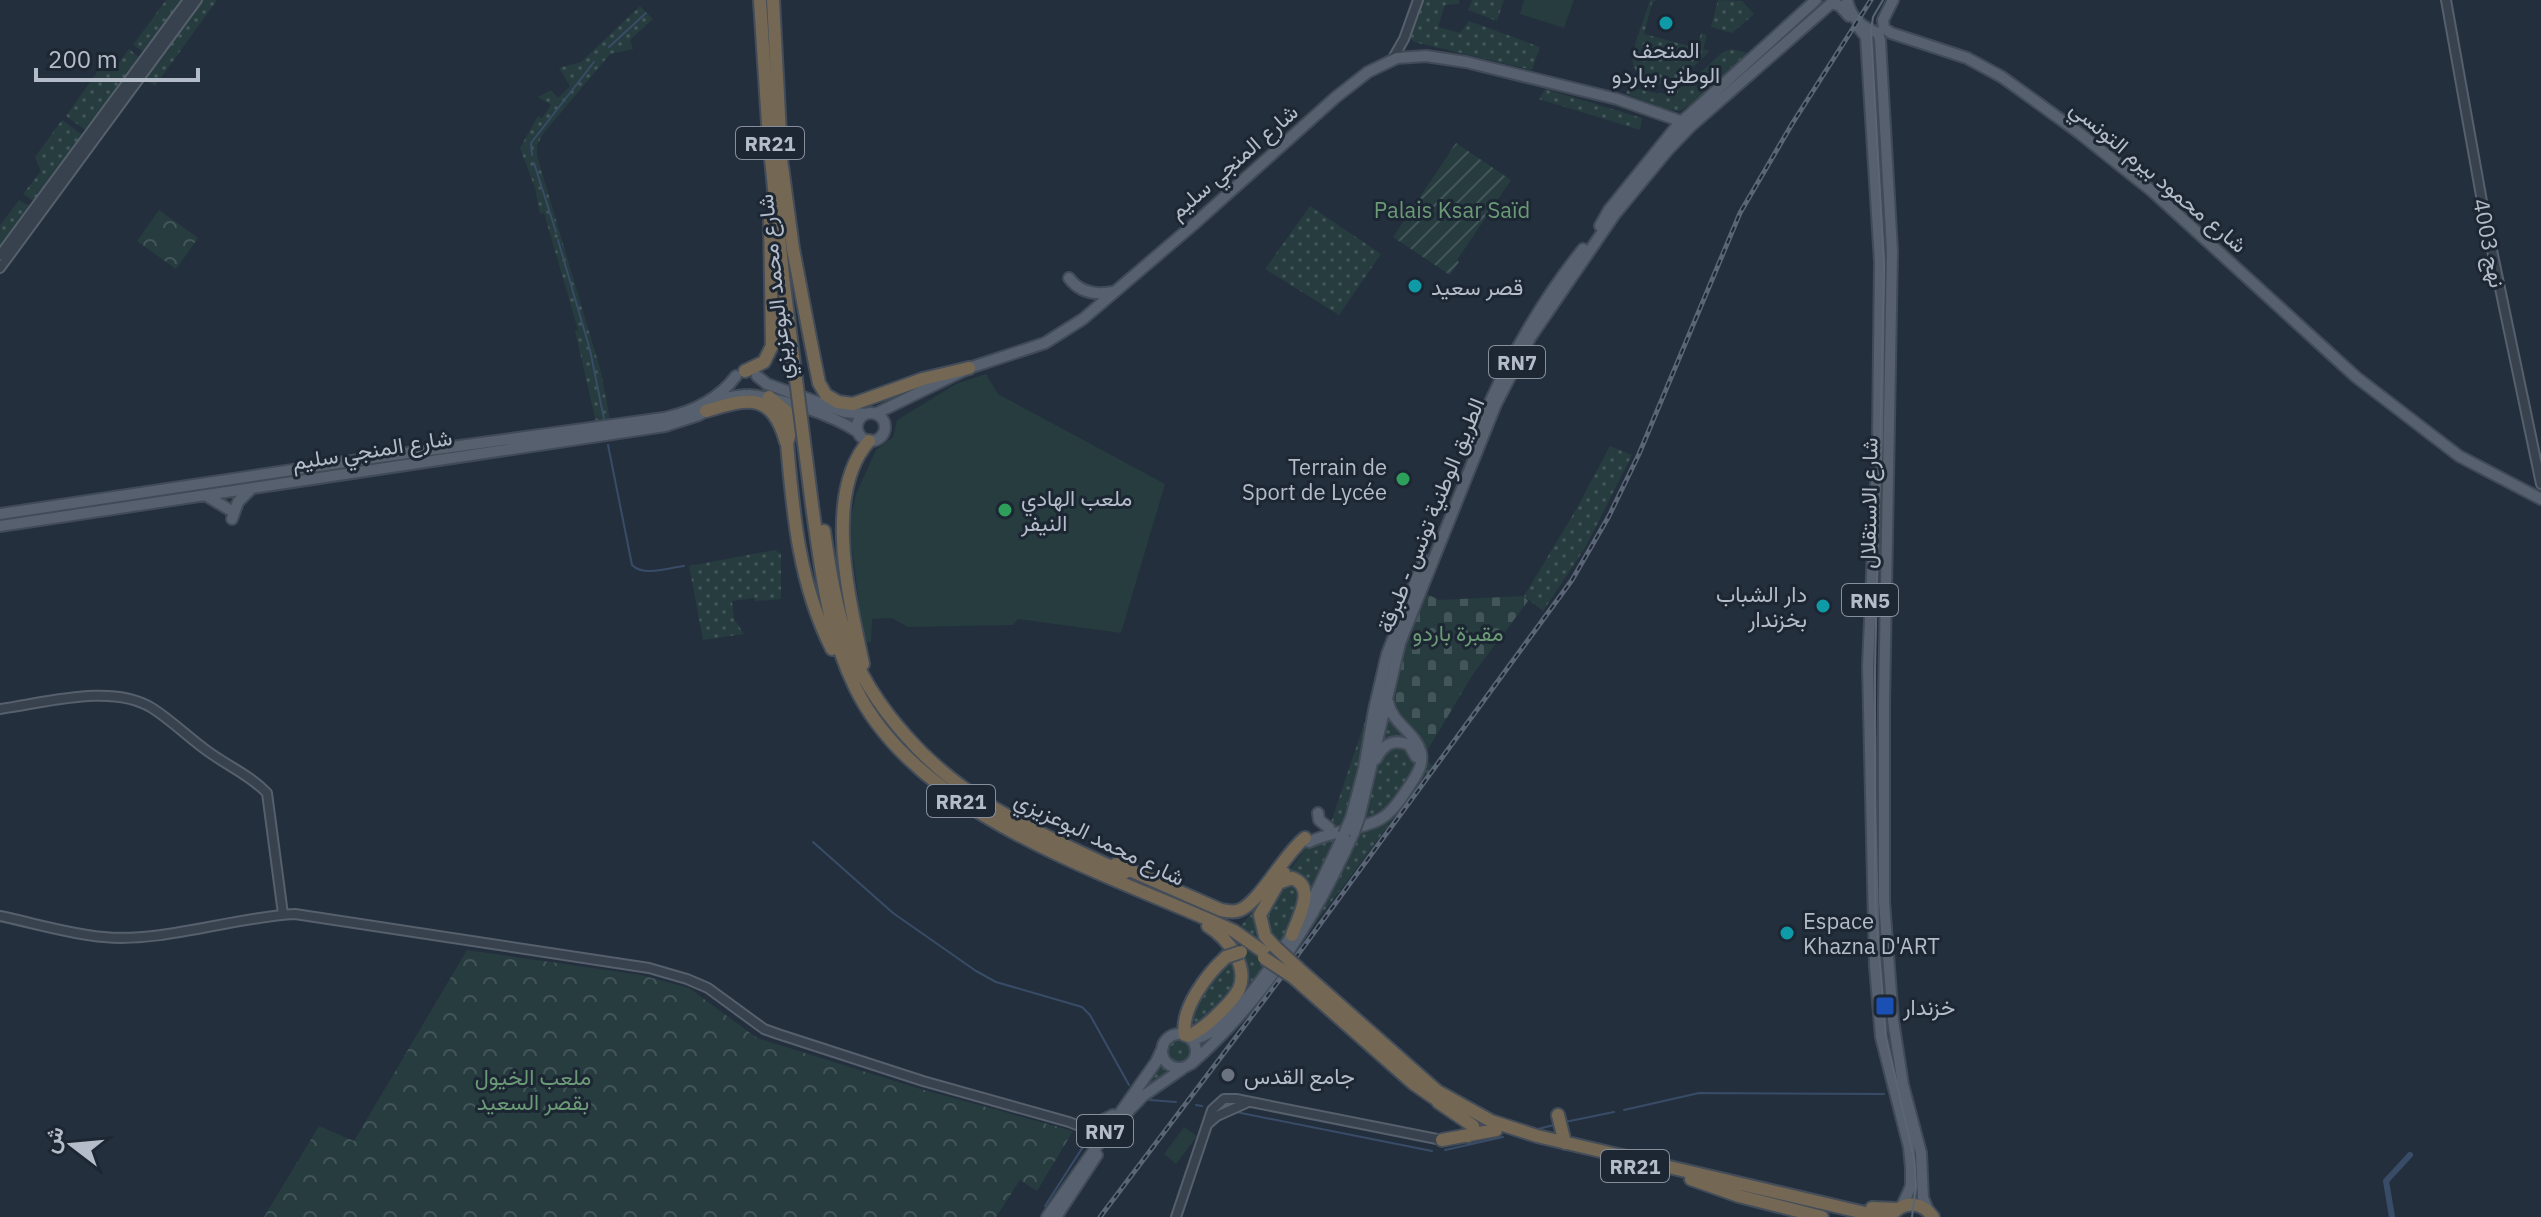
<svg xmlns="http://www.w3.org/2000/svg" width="2541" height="1217" font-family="'IBM Plex Sans',Vazirmatn,sans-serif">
  <defs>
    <pattern id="grass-dots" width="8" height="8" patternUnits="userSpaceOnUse" patternTransform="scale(2)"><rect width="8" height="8" fill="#263c3f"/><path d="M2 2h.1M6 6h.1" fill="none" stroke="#435659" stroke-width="1.8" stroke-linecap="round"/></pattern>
    <pattern id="cemetery-stones" width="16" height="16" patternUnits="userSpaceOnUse" patternTransform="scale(2)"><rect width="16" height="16" fill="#263c3f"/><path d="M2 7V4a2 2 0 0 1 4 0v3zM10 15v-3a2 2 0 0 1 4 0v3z" fill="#435659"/></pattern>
    <pattern id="park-crowns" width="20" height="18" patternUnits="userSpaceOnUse" patternTransform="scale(2)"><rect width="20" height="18" fill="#263c3f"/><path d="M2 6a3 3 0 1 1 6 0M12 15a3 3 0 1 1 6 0" fill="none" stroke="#435659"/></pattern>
    <pattern id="garden-furrows" width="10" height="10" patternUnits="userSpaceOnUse" patternTransform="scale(2)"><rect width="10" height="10" fill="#263c3f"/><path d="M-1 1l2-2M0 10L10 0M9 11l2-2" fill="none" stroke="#435659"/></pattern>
  </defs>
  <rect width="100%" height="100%" fill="#242f3e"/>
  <path fill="url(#grass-dots)" d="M166,0H184L145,53L133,45Z
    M200,0H217L155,86L144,78Z
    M1422,0H1460L1458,4L1445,5L1438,27L1460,33L1469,21L1540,47L1532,70L1414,42L1411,39V30Z
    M1472,0H1504L1497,21L1468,10Z
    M1650,0H1656L1652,3L1644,34L1697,48L1701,33L1707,35L1703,49L1710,51C1699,61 1688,73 1676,80C1657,92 1629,77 1633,55C1636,36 1645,18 1650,0Z
    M1718,0L1742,1L1754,14L1732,33L1711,27Z
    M640,6L653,19L630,40L633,49L610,54L542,135L537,146V156L601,372L610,420L596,422L575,331L578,330L544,213L540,214L535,188L520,148L538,116L542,118L551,105L538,97L551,90L558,98L570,86L559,68L581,62Z
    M129,49L141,59L87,131L66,116L100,68L113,71Z
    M1731,49L1747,53L1692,104L1680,111L1669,110L1626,94L1629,86C1641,89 1654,95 1666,93C1687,90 1707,65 1723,52Z
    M1545,89L1642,118L1640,130L1539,99Z
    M62,120L84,136L35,202L23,194L41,171L35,157Z
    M19,200L30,207L0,248V225Z
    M1310,206L1381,254L1339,315L1265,269Z
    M1610,446L1632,455L1585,548L1543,611L1524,596L1577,508Z
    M775,550L781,554V599L755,601L754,598L732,601L734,619L744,634L703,640L689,566Z
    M1391,704L1425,759L1433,766L1276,976L1202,1049L1142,1091L1140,1088L1167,1045L1182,1026L1201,979L1219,952L1255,909L1265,904L1305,849L1326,837L1365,721L1382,724Z"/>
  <path fill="url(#cemetery-stones)" d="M1423,592L1439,600L1524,596L1528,601L1473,674L1427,751C1420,732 1403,723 1395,706C1386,684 1414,615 1423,592Z"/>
  <path fill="url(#park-crowns)" d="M159,210L198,238L176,269L137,241Z
    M467,950L641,975L689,988L757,1038L917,1088L1073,1131L1037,1191L1020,1180L996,1217H264L319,1126L354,1141Z"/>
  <path fill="url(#garden-furrows)" d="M1456,143L1511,180L1457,260L1459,262L1450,275L1393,237Z"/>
  <path fill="#263c3f" d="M1524,0H1574L1564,28L1520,14Z
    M986,374L998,394L1165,484L1121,633L1018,619L1013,625L908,627L892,618L872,619L871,642L864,643L849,525L856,494L876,450L893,437L897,420L956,384Z
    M1184,1127L1197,1136L1176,1164L1164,1154Z"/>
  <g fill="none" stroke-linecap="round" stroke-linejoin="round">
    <path stroke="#394c67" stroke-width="2" d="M609,47L646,13
      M532,155L531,143L594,62
      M534,163L556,232
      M558,240L590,350L604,419
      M608,445L632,565C644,577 668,568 684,566
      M813,842L893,913L976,971L996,982L1082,1007L1090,1015L1129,1085
      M1150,1100L1176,1102
      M1196,1105L1202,1106
      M1624,1110L1699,1093L1884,1094
      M1236,1112L1432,1151
      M1565,1122L1614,1112
      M1538,1129L1554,1125
      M1445,1150L1503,1137
      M1045,1206L1088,1139"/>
    <path stroke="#394c67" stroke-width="6" d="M2392,1217L2386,1181L2410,1155"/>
    <g stroke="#565f6c" stroke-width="12">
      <path id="minor" d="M2446,0L2483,207L2541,484
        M1392,60L1404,39L1418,0
        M0,255L188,0
        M0,268L197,0
        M0,709C45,703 112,683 152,708C171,720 188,737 206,750C226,765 250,775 267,793L283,914
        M0,916C34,923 69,934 104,937C161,943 235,917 295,914L649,968L687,979L708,988L764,1029L778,1034L923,1081L1069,1122L1108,1137
        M1209,1123L1217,1116L1246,1103
        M1176,1217L1212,1110L1224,1099H1236L1442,1140"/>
    </g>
    <g stroke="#414a57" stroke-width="14">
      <path id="major" d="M1847,0C1851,18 1861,27 1878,33L1880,40L1892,251L1884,703V902L1893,1020L1903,1085L1921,1153L1923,1198L1928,1210
        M1893,0L1883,20L1884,28L1891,33L1967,58L2002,77L2078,132L2152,191L2356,377L2459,456L2541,499
        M1832,3L1840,6L1849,16
        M1859,28L1866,37L1880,262L1878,438L1868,666L1875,966L1881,1037L1909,1147L1911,1168V1186L1902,1206
        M1600,226L1609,210L1677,126L1816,0
        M1069,278C1080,293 1097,295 1113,292
        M757,376L767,384L845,412L866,414
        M749,395C781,398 831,414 858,432
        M857 427a14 14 0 1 1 28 0a14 14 0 1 1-28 0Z
        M875,414L969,368L1045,343L1083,319L1193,225L1336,97L1368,72L1397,58L1426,56L1466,62L1617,99L1686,123
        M1471,446C1500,374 1535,309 1583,249
        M205,495L230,510
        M0,514L379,457L664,418C692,412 719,399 736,376
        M232,519L238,502L252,488
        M0,526L665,426L699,415L730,397L745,395
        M1376,759C1383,745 1393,738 1409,745L1416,757
        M1318,813L1319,820L1329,828
        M1351,818L1364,769L1374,710L1387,654L1424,560
        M1359,818L1400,643L1496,404L1530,338L1615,214L1667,151L1691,126L1835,0
        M1309,842C1331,831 1368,829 1385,816C1396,808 1404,794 1412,782C1418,773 1423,764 1421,753C1416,732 1392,724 1388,702
        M1307,911L1344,834
        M1162 1051a17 17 0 1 1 34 0a17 17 0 1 1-34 0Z
        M1191,1039C1226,1038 1277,959 1294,931
        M1191,1064C1264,1000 1315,920 1354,832
        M1121,1119L1143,1096L1185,1067
        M1087,1128L1113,1115
        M1047,1217L1156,1062L1163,1047
        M1056,1217L1097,1155"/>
    </g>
    <g stroke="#434c59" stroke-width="16">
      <path id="highway" d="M760,0L769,139L784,285
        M773,0L782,173
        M782,166L793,249L810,338L819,383L826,395L838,402L853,404L923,379L969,368
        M745,371L764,362L772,346L770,218
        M769,397L788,413L790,433L787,443C793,514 799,584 832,649
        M706,411C750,397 772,393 786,442
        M812,505C821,567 827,630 855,687C918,818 1111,874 1234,931L1268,955
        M824,531C829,567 835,604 847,639C859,676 881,708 907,737C968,806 1043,834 1124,873
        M863,664C850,601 822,494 869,441
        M1116,864L1221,910C1227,911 1234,913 1240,910C1259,903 1285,853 1305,838
        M1278,883L1292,878C1317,887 1298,917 1292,935
        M1274,946L1265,936L1260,915L1284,873
        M1299,969L1437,1091L1491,1121L1537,1136L1882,1217
        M1293,977L1414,1084L1443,1104
        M1185,1035C1180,1009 1208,973 1226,957
        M1188,1036C1200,1031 1209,1023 1218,1014C1226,1006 1234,999 1239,989C1249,965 1227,938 1208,926
        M1438,1102L1473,1126L1474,1132L1468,1136
        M1558,1115L1565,1143
        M1442,1140L1496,1130
        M1691,1179L1739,1196L1822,1217
        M1872,1208L1896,1209
        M1892,1214C1906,1200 1922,1202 1933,1217"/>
    </g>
    <use href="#minor" stroke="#38414e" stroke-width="8"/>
    <use href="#major" stroke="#56606e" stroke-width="10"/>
    <use href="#highway" stroke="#746855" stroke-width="12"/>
    <path stroke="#5a6575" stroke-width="2" d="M1883,0L1873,17L1871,31L1884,266L1875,668V903L1886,1037L1914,1159L1916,1186L1912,1217"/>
    <g stroke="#5a6575" stroke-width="5">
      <path id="rail" d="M1100,1217L1280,979L1572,580L1609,516L1639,454L1740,213L1792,124L1871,0"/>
    </g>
    <use href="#rail" stroke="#1d2633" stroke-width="2" stroke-dasharray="6" stroke-linecap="butt"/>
    <g stroke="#414a57" stroke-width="14" stroke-linecap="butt">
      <path id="major-bridge" d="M1354,832L1359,818
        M1344,834L1351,818"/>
    </g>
    <g stroke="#434c59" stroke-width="16" stroke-linecap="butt">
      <path id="highway-bridge" d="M784,285L812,505
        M1274,946L1299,969
        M1226,957L1241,952
        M1264,958L1293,977"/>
    </g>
    <use href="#major-bridge" stroke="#56606e" stroke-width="10"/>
    <use href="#highway-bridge" stroke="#746855" stroke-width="12"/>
  </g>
  <g fill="#0f9aa8" stroke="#1d2633" stroke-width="3">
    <circle cx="1666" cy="23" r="8"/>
    <circle cx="1415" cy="286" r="8"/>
    <circle cx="1823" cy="606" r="8"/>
    <circle cx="1787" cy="933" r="8"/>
  </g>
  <g fill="#2e9e5b" stroke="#1d2633" stroke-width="3">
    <circle cx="1403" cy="479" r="8"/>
    <circle cx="1005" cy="510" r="8"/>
  </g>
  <rect fill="#1a4fb4" stroke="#1d2633" stroke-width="3" x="1875" y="996" width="20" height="20" rx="4"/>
  <circle fill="#6b7280" stroke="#1d2633" stroke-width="3" cx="1228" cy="1075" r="8"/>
  <g text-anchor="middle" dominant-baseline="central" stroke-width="6" stroke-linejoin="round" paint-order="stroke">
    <g fill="#1d2633" stroke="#878f9c" stroke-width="2">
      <rect x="736" y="127" width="68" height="32" rx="6"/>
      <rect x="1489" y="346" width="56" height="32" rx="6"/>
      <rect x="1842" y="584" width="56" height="32" rx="6"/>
      <rect x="927" y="785" width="68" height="32" rx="6"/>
      <rect x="1077" y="1115" width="56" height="32" rx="6"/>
      <rect x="1601" y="1150" width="68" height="32" rx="6"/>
    </g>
    <g font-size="20" font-weight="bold" fill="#b4bcc9">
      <text x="770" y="143">RR21</text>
      <text x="1517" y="362">RN7</text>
      <text x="1870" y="600">RN5</text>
      <text x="961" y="801">RR21</text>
      <text x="1105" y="1131">RN7</text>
      <text x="1635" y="1166">RR21</text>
    </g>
    <g font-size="22" fill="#b4bcc9" stroke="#1d2633" text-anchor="start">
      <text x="1666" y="49" text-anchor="middle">المتحف<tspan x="1666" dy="25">الوطني بباردو</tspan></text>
      <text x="1431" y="286">قصر سعيد</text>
      <text x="1387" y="466" text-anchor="end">Terrain de<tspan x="1387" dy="25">Sport de Lycée</tspan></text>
      <text x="1021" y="497">ملعب الهادي<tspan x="1021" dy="25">النيفر</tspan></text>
      <text x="1807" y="593" text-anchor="end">دار الشباب<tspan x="1807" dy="25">بخزندار</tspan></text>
      <text x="1803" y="920">Espace<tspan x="1803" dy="25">Khazna D'ART</tspan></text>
      <text x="1903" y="1006">خزندار</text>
      <text x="1244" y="1075">جامع القدس</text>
    </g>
    <g font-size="22" fill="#b4bcc9" stroke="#1d2633">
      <text transform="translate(1233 161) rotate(-41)">شارع المنجي سليم</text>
      <text transform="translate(2159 176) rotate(40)">شارع محمود بيرم التونسي</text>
      <text transform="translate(2490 243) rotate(79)">نهج 4003</text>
      <text transform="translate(774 287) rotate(-96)">شارع محمد البوعزيزي</text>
      <text transform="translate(372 449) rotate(-9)">شارع المنجي سليم</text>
      <text transform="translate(1868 503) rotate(-89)">شارع الاستقلال</text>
      <text transform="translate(1430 515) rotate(-68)">الطريق الوطنية تونس - طبرقة</text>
      <text transform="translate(1100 838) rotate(26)">شارع محمد البوعزيزي</text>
    </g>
    <g font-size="22" fill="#6b9a76" stroke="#1d2633">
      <text x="1452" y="209">Palais Ksar Saïd</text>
      <text x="1458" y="632">مقبرة باردو</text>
      <text x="533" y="1076">ملعب الخيول<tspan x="533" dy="25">بقصر السعيد</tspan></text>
    </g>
  </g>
  <g transform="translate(72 1145) rotate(286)" stroke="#1d2633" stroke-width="6" paint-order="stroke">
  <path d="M0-6L14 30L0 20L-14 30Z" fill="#b4bcc9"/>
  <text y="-12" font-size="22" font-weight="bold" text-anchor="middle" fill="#b4bcc9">ش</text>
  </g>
  <path d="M36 68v12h162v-12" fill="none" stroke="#b4bcc9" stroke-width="4"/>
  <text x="48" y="68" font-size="24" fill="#b4bcc9" stroke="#1d2633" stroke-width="6" paint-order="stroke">200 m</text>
</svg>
